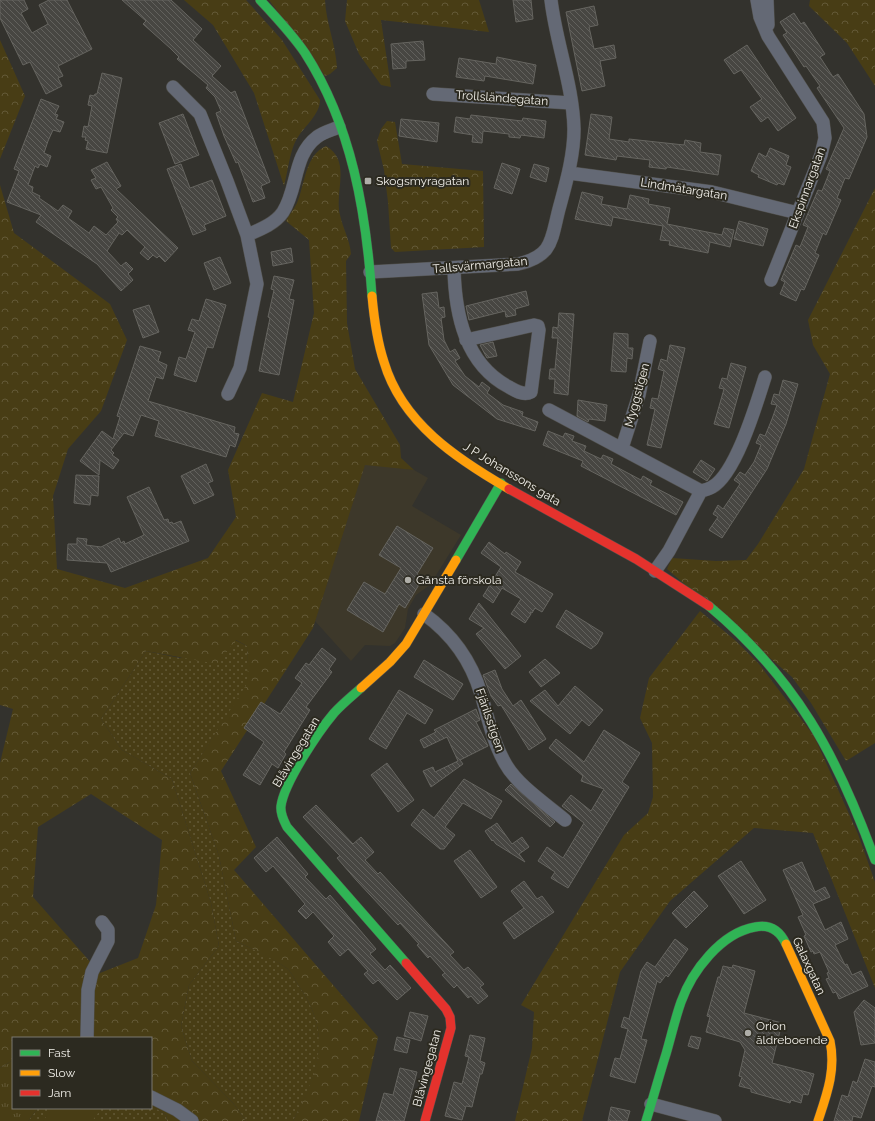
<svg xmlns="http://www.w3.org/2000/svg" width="875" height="1121" font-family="Raleway,sans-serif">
  <defs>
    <pattern id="grass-dots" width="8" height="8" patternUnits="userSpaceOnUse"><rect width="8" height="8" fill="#483d15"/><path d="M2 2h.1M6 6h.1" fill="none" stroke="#635937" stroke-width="1.8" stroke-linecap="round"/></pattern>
    <pattern id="forest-crowns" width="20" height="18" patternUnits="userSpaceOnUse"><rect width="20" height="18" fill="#483d15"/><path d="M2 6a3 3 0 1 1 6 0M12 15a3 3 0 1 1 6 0" fill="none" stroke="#635937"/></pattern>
    <pattern id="park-tufts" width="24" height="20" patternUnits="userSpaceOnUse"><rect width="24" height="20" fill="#483d15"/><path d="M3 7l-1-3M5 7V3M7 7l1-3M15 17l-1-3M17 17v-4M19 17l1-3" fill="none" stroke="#635937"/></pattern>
    <pattern id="building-back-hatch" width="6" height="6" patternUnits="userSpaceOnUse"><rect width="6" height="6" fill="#474642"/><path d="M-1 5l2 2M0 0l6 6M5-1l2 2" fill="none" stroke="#62615d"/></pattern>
  </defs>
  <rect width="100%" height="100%" fill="#33322d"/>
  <path fill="#3d382a" d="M365,464L414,470L428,478L412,506L461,535L430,585L416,595L408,609L405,628L395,643L390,646L365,645L351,661L315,621Z"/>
  <path fill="url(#grass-dots)" d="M235,640L247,646L249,682L190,773L219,856L236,941C252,949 270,956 285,967C292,971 296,983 301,989C333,1038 318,1074 293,1121H246L233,1103L192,1061L181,1026L189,985L219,946L211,903L172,779L122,750L101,719L146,651L180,658Z
    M151,1105L166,1115L167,1121H28L38,1108H151Z"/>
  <path fill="url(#forest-crowns)" fill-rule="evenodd" d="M184,0H246L282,40L320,100C320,114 305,126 298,137C290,148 288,172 284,186L254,93L213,25Z
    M269,0H325C326,23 336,45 337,68L330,74L325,76Z
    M347,0H479L489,32L381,20L391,87L381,85L359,54L345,21Z
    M810,0H875V86L847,43L809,6Z
    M0,40L25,96L0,159Z
    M387,121L395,122L402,164L483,171L484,247L395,252L391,248L388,202L384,170L377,141L381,129Z
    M326,146C352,161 334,192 340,215C343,229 350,240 351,254L346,261L347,323L355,369L400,445L401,458L414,470L365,465L313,628L221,771L256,847L234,870L378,1037L359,1121H293C317,1074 333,1038 301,989C296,983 292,971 285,967C270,957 252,949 236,941L219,856L190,773L248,682L247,646L236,640L217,664L146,651L101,719L122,750L172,779L211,903L219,946L189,985L181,1026L192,1061L233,1103L246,1121H167L166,1115L151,1105V1038H13V1060L0,1068V763L13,709L0,705V185L14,233L110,304L127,340L101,411L68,449L53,496L57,569L125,588L208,558L236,517L228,470L262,393L293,402L314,313L309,240L286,221C289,215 294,209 297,203C305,184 305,155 326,146ZM91,794L162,840L156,905L138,958L100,973L33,897L38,827Z
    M875,188V743L846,761L811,703L792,677L667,569L672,558L716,561L746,560L758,544L804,469L830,374L813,345L808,320Z
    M700,611L736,641L759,664L814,736L858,834L875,882V988L813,833L754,828L670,901L620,972L582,1121H515L532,1048L534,1012L521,1005L624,835L648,813L653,797L652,743L640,718L649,678Z"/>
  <path fill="url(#park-tufts)" d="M13,1060V1108H38L28,1121H0V1068Z"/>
  <path fill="#483d15" d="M53,1108H102L92,1121H43Z"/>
  <path fill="url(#building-back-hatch)" stroke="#666560" d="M0,0H24L28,9L21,13L32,33L48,24L39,5L49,0H67L92,49L58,66L63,76L58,78L62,86L46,94L30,62L23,65L0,18Z
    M122,0H171L202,29L193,40L221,66L212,76L231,93L235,91L270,182L261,186L265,198L253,202L238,162L236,163L224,136L216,113L221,111L215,97L206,88L208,85L177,59L179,57L170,48L143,24L146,21Z
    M513,0H531L533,19L516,22Z
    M594,6L598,25L589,27L594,49L614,45L616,58L600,61L605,86L582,91L566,12Z
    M794,13L801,24L804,22L825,54L820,57L833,77L838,74L864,114L867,137L849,179L845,178L837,198L841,200L826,235L823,233L815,253L819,255L804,290L801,289L796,301L780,294L785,282L781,280L796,245L800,247L808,227L803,225L818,190L822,191L830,171L826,169L844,128L817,88L820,86L806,66L804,67L783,35L787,33L780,22Z
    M423,41L425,60L406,61V68L393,69L391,44Z
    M747,45L796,118L778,131L768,117L761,122L750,107L762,99L741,70L734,74L724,60Z
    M497,57L536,65L533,84L485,76L484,81L456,77L459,58L496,64Z
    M102,73L122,78L107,153L86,149L88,141L85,140L86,137H82L84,126L88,127L92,106L88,105L90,95L94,96L95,94H97Z
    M41,99L59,106L55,114L58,115L56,119L64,122L60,132L53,130L48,141L44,153L51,156L47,167L40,164L38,168L35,166L28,185L33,187L32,192L40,196L39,198L58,211L63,205L72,211L68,218L89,233L94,226L106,235L118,222L116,219L118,217L111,210L113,208L101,187L96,189L91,180L96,178L91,170L107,162L121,186L116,189L178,248L165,262L159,256L157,258L153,255L148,260L140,253L145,247L127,230L122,235L119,233L107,251L121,266L126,262L133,269L128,274L133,280L121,291L97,264L36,222L41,215L7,202L19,171L14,169Z
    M183,114L199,155L175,164L159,123Z
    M591,114L612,117L609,139L629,142V139L684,145L685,140L701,143L700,152L721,155L718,175L667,167L666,169L649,167L650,160L617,156L616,160L585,155Z
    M471,115L522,121L523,118L546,121L544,138L521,135L520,138L509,137V134L483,131L482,143L472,142L473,135L454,132L456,117L470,119Z
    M401,119L439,123L437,142L399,136Z
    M770,148L789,156L786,165L791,167L784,185L778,183L777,185L758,177L759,175L751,171L759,153L766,157Z
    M502,163L520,169L512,194L494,188Z
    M181,164L190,188L212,180L226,216L204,225L206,230L193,235L167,169Z
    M534,164L549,168L546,182L530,177Z
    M582,192L603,197L601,204L627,209L630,195L649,199L648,204L670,208L667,224L722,235L724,228L734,230L730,247L710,242L708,253L669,245L670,241L660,240L663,226L613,217L611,226L575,219Z
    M739,221L768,229L763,246L734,239Z
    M291,248L293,262L273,266L271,252Z
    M220,257L231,283L214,290L204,263Z
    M274,276L294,280L289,299L294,300L279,375L259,371L270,318L268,317L274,290L271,289Z
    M526,291L529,305L515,309L516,315L506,317L505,311L469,320L466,306Z
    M437,292L439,308L444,307L445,317L441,318L444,340L450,352L455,349L460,358L455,361L465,376L479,387L482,382L490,388L487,393L503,405L523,412L522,416L538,422L535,431L497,419L453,385L429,345L422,294Z
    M206,299L226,305L213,348L207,347L196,382L174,375L179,357L186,359L195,332L188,330L192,319L199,321Z
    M149,305L159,332L143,338L133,310Z
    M559,313L574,314L568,395L554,393L555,379H549L550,369H555L558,338H552L553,327L558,328Z
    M614,333L628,334V348H633L632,359L627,358L626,372L611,371Z
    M493,342L497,356L487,358L480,345Z
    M670,345L685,348L661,448L647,445L655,409L650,408L652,398L658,399L664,371L658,369L661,359L667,361Z
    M140,346L161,352L158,361L167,365L163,379L156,377L148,401L235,427L234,433L239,434L235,447L230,445L226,457L155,436L159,421L141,415L133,436L124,433L111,450L114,453L112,455L119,460L113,469L100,460L99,475L80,461L102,431L113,439L120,417L117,416Z
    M731,363L746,367L729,428L714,424L724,389L719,388L722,378L727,379Z
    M783,380L798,384L786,424L767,469L722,538L709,530L718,517L713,514L718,505L723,509L740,484L734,480L740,472L745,475L754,462L761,445L756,443L760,434L765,436L772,419L777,405L771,404L774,394L779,395Z
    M578,400L607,405L605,421L589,419L588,422L577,416Z
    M548,431L563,437L565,433L574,436L572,441L586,446L584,451L601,459L603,455L613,459L611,464L624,471L641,480L643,476L652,481L650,485L683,502L676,515L581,466L583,461L543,445Z
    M701,460L715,469L707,481L693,472Z
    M206,464L213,481L208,483L214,495L194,504L181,476Z
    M76,475L99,476L98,496L91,495L90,505L74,503Z
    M149,487L164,520L168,519L169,523L172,522L173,524L181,521L189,541L111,572L107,563L67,560L68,544H77V538L87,539L86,545L101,547L119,538L121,543L124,541L125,544L144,535L127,497Z
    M397,526L433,548L417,574L423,578L405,608L399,604L383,632L347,610L364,582L385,594L401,568L379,555Z
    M489,542L505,554L506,552L521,562L515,572L553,594L542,612L535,608L532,613L530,612L531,614L525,623L511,614L521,599L502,588L493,603L483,596L501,567L481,553Z
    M479,603L521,656L505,669L476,634L484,628L469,619Z
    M566,610L603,633L597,644L591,649L556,627Z
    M322,648L336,659L329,669L332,672L306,707L310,710L284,752L286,754L278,768L272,764L260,785L243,775L264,742L244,728L261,702L280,714L302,683L295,678L306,663L309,665Z
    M545,659L560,673L541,687L529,672Z
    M424,660L463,684L453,700L414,677Z
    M495,670L502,689L513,706L521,700L546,739L529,750L501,705L498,706L491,696L483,675Z
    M575,686L603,710L589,726L582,720L570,734L530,701L545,690L558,706Z
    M399,690L433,710L425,724L407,713L386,749L369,739Z
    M476,709L480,720L476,722L488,746L460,760L463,764L431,787L423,771L433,767L435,772L458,761L447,737L424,748L420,740L436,732L434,730Z
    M604,730L640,753L622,782L629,787L568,888L551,878L555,872L538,861L547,847L563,858L584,823L562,806L571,795L591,811L604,789L581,781L583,776L549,748L556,739L584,762Z
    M387,763L414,800L398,812L371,775Z
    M464,779L502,801L491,819L463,803L445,827L455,835L444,849H440L411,825L423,809L434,818Z
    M511,784L555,822L550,827L505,790Z
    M316,805L353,844L361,837L374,852L365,860L378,874L380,872L454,952L450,955L464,970L468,967L484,984L480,987L488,996L478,1004L471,996L468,998L457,985L454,988L442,975L445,973L430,956L428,958L417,945L419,944L400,923L398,925L357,881L337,858L340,856L303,817Z
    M497,823L512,844L522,837L529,847L519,854L525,862L496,844L493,840L492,841L485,831Z
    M277,837L308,874L305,877L326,899L330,895L376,949L370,954L385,970L390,965L411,988L397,1000L378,980L373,984L364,974L368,971L348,949L340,956L328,942L334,936L313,912L306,919L298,911L305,904L273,866L266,872L254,858Z
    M470,850L497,887L481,898L454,861Z
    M741,861L766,900L744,914L718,876Z
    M802,862L815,892L825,887L830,897L813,904L825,930L841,922L848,939L835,945L845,965L847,964L852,975L861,971L868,986L839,999L836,992L833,993L826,979L829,978L827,973L829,972L820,952L814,954L813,951L811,952L804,936L806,935L798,917L803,915L783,870Z
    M524,881L537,899L542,896L554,912L514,939L503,923L524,908L511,891Z
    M694,891L708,906L686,928L672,913Z
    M675,939L688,949L668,977L666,975L660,983L657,981L641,1039L647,1040L635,1083L610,1076L615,1058L620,1059L628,1029L621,1027L624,1017L629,1019L641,971L647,962L655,967Z
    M733,965L755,971L744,1013L782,1023L772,1063L814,1074L808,1095L803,1094L801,1103L791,1100L790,1103L751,1092V1089L739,1086L742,1077L739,1076L745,1050L740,1042L706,1032L710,1017L707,1016L718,977H720L723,966L732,968Z
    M864,1000L875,1008V1043L861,1045L854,1012Z
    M410,1012L428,1016L421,1041L404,1036Z
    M470,1035L485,1038L480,1061L485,1063L482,1074H480L472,1107L466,1106L462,1120L445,1116L454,1082L462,1084L469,1057L465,1056Z
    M691,1036L701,1038L698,1049L688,1046Z
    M397,1037L410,1040L407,1053L394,1050Z
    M865,1059L875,1062V1087L872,1086L861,1118L853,1116L852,1121H834L842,1095L848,1097L853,1081L857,1083Z
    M400,1068L417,1072L404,1121H376L384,1093L393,1095Z
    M611,1107L630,1111L627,1121H608Z"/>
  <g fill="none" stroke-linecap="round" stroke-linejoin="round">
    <g stroke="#51504c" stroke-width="14">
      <path id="street" d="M757,0L760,17L768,36L823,122L825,138L821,155L771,280
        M767,0L768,25
        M173,87L200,114L227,181L247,235L257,284L240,368L228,394
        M433,94L571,103
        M569,173L712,192L798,213
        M247,235C259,230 275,224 283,212C298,189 293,155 317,137C323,132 332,130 339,127
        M454,268C455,314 465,364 509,387C516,391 524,396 531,392L539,330L538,326L534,325L466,340
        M370,272L518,264C553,256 551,240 559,209C566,183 574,156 574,129C573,85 556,43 551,0
        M549,410L701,491L669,551L655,571
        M622,448L639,395L650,341
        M701,491C705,490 709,489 712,487C736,474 757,402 765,377
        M424,614C452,634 471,660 481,694C488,718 493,742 505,763C517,785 546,804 565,820
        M87,1038L88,990L92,972L108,941V930L102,922
        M151,1097L177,1110L192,1121
        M651,1104L715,1121"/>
    </g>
    <g stroke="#51504c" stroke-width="10">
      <path id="fast" d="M260,0C276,17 292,34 305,53C352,126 366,212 372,296
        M456,560L501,483
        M709,606C796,679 837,755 875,860
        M361,688C352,696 342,704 334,713C318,732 284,783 281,806C280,814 284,821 287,827L406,963
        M646,1121C653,1099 659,1076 666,1054C671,1037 675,1019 681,1002C692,971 721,933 755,927C770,924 780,931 786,944"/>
    </g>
    <g stroke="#51504c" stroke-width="10">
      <path id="slow" d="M372,296C374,318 377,341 384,362C402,423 457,459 509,489
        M361,688L390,662L406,644L456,560
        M786,944L830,1041C836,1070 827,1094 818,1121"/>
    </g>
    <g stroke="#51504c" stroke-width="10">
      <path id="jam" d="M509,489L636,559L709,606
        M406,963L446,1009L450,1017L451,1028L425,1121"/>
    </g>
    <use href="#street" stroke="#646975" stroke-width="13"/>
    <use href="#fast" stroke="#30b455" stroke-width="9"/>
    <use href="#slow" stroke="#ff9f0a" stroke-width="9"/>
    <use href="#jam" stroke="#e5322d" stroke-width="9"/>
  </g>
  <g fill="#afaea8" stroke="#2c2a20" stroke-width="1.5">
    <rect x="364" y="177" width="8" height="8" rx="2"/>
    <circle cx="408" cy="580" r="4"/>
    <circle cx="748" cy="1033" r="4"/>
  </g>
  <g text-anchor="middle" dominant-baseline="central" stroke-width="4" stroke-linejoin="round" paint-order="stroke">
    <g font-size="12" fill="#f2f0ea" stroke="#2c2a20">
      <text transform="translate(502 98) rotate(4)">Trollsländegatan</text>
      <text transform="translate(807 188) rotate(-70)">Ekspinnargatan</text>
      <text transform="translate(684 189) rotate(9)">Lindmätargatan</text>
      <text transform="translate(480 265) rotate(-5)">Tallsvärmargatan</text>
      <text transform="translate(637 395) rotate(-75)">Myggstigen</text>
      <text transform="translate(512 474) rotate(31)">J P Johanssons gata</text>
      <text transform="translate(490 720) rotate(71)">Fjärilsstigen</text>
      <text transform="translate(296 752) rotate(-59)">Blåvingegatan</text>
      <text transform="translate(809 966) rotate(65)">Galaxgatan</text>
      <text transform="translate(427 1068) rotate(-75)">Blåvingegatan</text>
    </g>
    <g font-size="12" fill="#f2f0ea" stroke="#2c2a20" text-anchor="start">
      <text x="376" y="181">Skogsmyragatan</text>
      <text x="416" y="580">Gånsta förskola</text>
      <text x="756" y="1026">Orion<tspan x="756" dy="14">äldreboende</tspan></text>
    </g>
  </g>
  <rect x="12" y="1037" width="140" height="72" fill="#2c2a20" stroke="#7b7971"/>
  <rect x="20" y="1050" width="20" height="6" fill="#30b455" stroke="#7b7971"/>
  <text x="48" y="1057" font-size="12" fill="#f2f0ea">Fast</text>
  <rect x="20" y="1070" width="20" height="6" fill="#ff9f0a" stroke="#7b7971"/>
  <text x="48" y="1077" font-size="12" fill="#f2f0ea">Slow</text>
  <rect x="20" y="1090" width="20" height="6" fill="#e5322d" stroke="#7b7971"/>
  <text x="48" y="1097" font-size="12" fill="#f2f0ea">Jam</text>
</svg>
